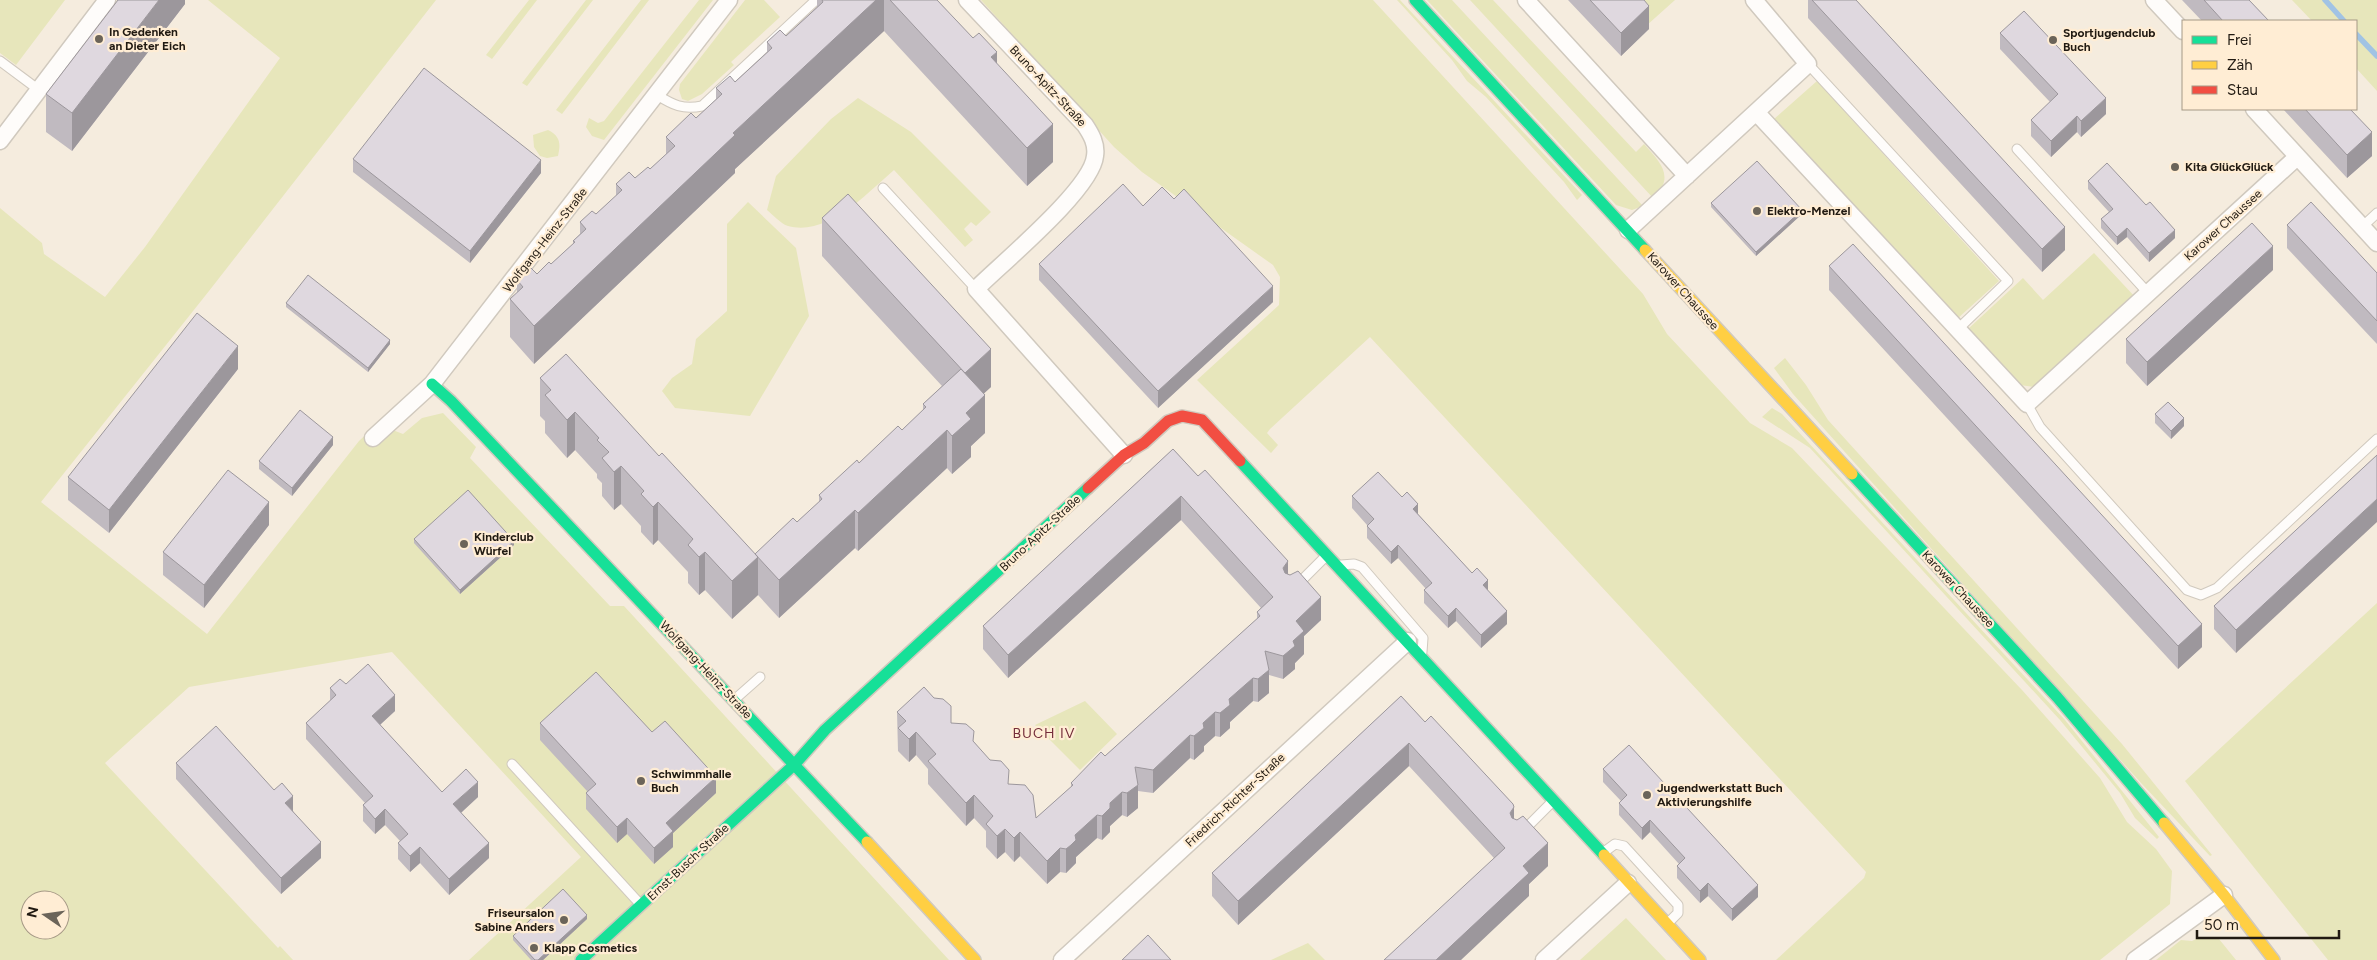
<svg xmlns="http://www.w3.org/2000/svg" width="2377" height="960" font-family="Figtree,sans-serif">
  <rect width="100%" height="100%" fill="#f5ecde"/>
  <path fill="#e7e6bb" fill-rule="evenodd" d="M0,0H65L16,65L0,53Z
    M208,0H436L209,291L41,502L207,634L359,441L377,424L403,434L422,418L443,413L476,447L470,458L610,606H624L949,960H469L581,857L392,652L189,687L105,763L278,948L280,946L293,960H0V208L42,243L44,254L105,297L145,247L280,58ZM30,900H60V930H30Z
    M529,0H537L492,59L486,55Z
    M586,0H593L527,86L522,83Z
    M641,0H649L562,114L556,110Z
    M699,0H713L604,140L592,136L586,127L589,118L598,123L604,121Z
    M745,0H764L780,17L731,62L734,65L702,94L688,101L682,99L679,90L680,84Z
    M981,0H1373L1643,294L1667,334L1750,423L1792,448L2022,690L2100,778L2127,822L2156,849L2172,871L2170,904L2100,960H1776L1864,878L1866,872L1370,337L1270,429L1267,433L1278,445L1271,453L1197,380L1279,305L1280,277L1273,265L1142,172L1114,147Z
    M1397,0H1400L1582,195L1577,200L1564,182L1486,97L1467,81L1452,60Z
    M1427,0H1452L1643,206L1632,210L1616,205Z
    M1470,0H1493L1636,152L1644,144C1660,162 1676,177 1653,198Z
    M1622,0H1675L1646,26Z
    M2292,0H2377V91L2356,68V21H2312Z
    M1817,81L1999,281L1957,319L1774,119Z
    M858,98L911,132L991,212L976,226L971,222L964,229L973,240L965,247L894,170C868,192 828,237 788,226C781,224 772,214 767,210L776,176L831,119Z
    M548,130C560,136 561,143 558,156L547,158L540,156L534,147L533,135Z
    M748,202L796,248L809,316L750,416L675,408L662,391L672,378L692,364L696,339L727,311V224Z
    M2094,253L2136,298L2034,387L2020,385L1967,330L2023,278L2043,300Z
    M1785,358L1806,385L1828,420L2122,744L2212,855L2210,856L2141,783L1793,394L1774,368Z
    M1772,408L1782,414L2065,720L2159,837L2157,839L2135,818L2120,793L2060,720L1810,448L1762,417Z
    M2377,603V960H2328L2185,781Z
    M1085,701L1117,734L1080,770L1035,725Z
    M1626,918L1666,960H1580Z
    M2200,937L2219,939L2236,960H2156L2181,940L2192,941Z
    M1308,943L1325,960H1271Z"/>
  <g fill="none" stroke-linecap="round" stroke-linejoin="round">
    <path stroke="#a1c3e4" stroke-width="5.5" d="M2325,0L2344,21
      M2356,34L2377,56"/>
    <g stroke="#d0c9be" stroke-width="11">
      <path id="lane" d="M0,61L39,90
        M1808,64L2008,281L1958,329
        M657,95C673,105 683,110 702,106L816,0
        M2017,149L2148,293
        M883,188L976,289
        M2362,227L2377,213
        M2027,404L2040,427L2187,590L2201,595L2217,588L2377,439
        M1341,565L1354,564L1362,567L1423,638L1422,652
        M1297,585L1327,555
        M734,700L760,677
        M512,764L641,905
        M1522,832L1553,801
        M1604,852L1615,844L1624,846L1678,905V913L1667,924"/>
    </g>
    <g stroke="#d0c9be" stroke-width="19">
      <path id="street" d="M967,0L1085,125C1091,134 1097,144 1095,156C1092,189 1002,263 976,289L1124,455
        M1526,0L1687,176
        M2154,0L2183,31
        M2254,109L2377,243
        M1756,112L2027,404L2297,157
        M0,141L107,0
        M1628,230L1808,64L1754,0
        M373,438L432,384L729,0
        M1062,960L1408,641
        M1544,960L1628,883
        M2135,960L2224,895"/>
    </g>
    <g stroke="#d0c9be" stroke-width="14">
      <path id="fast" d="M1415,0L1645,250
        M432,384L451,401L867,842
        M1240,461L1604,855
        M1852,474L2057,697L2164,823
        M581,960L795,764L825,730L1088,488"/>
    </g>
    <g stroke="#d0c9be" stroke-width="14">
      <path id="slow" d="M1645,250L1852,474
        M2164,823L2224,895L2274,960
        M867,842L975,960
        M1604,855L1700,960"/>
    </g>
    <g stroke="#d0c9be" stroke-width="14">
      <path id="jam" d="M1088,488L1124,455L1144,443L1168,421L1182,416L1202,420L1240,461"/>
    </g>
    <use href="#lane" stroke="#fefcfa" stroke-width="9"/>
    <use href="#street" stroke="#fefcfa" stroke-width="16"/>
    <use href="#fast" stroke="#16e098" stroke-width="11"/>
    <use href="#slow" stroke="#ffcf43" stroke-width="11"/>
    <use href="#jam" stroke="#f24e42" stroke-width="11"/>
  </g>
  <path fill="#c0bac0" d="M185,0V4L72,151L46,132V94Z
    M817,0H937L997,64L1053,162L1027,186L884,31L735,169V173L534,364L510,337V299L517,293V280L537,274L551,264L573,244V241L580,234V222L596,214L616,196V184L635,178L650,169L666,155V137L696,118L716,100V88L735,82L767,53V42L786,36L817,7Z
    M1568,0H1644L1649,29L1621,56Z
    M1808,0H1856L2065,250L2042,272L1808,18Z
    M2182,0H2249L2269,21H2202Z
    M2000,33L2106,114L2081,137L2077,132L2051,157L2031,136V120L2050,102L2000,49Z
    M2283,109H2350L2372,156L2347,178Z
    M353,159L541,173L470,263L353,172Z
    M2088,181L2175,238L2149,262L2127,237L2117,245L2101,228V219L2109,212L2088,189Z
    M1711,203L1802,214L1756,256L1711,207Z
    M1143,206L1273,302L1158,408L1039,280V264Z
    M822,218L991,387L984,393L985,433L971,446V457L952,474L947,468L858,551L855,548L779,618L758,595L732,619L705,590L699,595L688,583V572L658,540L653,545L641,532V526L621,504L614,510L602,496V483L597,478V474L575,450L567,458L545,433V421L540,416V378L659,456L755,554L797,522L819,502V495L902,430L923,410V404L942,386L822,256Z
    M2287,225L2377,273V344L2287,248Z
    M1829,266L2202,647L2178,669L1829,290Z
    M2273,270L2147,386L2126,363V339Z
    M286,303L390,344L368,372L286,307Z
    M238,369L109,533L68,500V477Z
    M2155,414L2184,426L2171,439L2155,423Z
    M333,445L292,496L259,469V461Z
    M1173,449L1288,574L1321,620L1304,636V654L1295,663V669L1283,679L1269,675V693L1258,702L1253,701L1230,722V728L1220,737L1215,736L1204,746V751L1194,760L1190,758L1153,793L1138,791V808L1127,817L1122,815L1110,826V832L1102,840L1097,838L1076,857V863L1066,873L1060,872L1047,884L1020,856L1014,862L1005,852L997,859L986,847V831L974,818L966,826L928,784V769L916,755L909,762L898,751L897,712L951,723L974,742L1036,818L1071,787V783L1105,756L1257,619V612L1261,608L1181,520L1008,678L983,649V626Z
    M2377,455L2236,653L2214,629V606Z
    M1352,496L1418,514L1488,591L1507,624L1481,648L1456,621L1448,628L1424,603V590L1426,589L1398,558L1391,564L1367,538V525L1352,508Z
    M269,525L204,608L163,575V552Z
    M414,539L514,545L460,594L414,543Z
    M346,684L395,711L380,725L442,792L478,797L461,813L489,858L449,895L420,863L410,872L398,859V843L400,841L385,825L375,834L363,821V805L365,803L306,739V723L330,701V688Z
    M1401,696L1514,819L1548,866L1529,884V896L1409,766L1238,925L1212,896V873Z
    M540,723L652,732L716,793L673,833V847L654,864L627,834L617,843L586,809V793L587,791L540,740Z
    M176,763L293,811L321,858L281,894L176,779Z
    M1603,769L1758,897L1732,921L1708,896L1700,903L1677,878V866L1679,864L1650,832L1642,840L1619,815V803L1621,801L1603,782Z
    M587,919L543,960H531L513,940V936Z"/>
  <path fill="#9c979c" d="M159,0H185V4L72,151V113Z
    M876,0H884V31L735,169V173L534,364V326L733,133Z
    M1649,6V29L1621,56V33Z
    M997,52V90L991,57Z
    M2106,98V114L2081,137V121Z
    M2077,116V132L2051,157V141Z
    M1053,124V162L1027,186V148Z
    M2372,132V156L2347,178V155Z
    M541,160V173L470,263V251Z
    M1802,210V214L1756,256V252Z
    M2065,227V250L2042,272V249Z
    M2127,228V237L2117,245V237Z
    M2175,230V238L2149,262V253Z
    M2273,246V270L2147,386V362Z
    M1273,286V302L1158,408V391Z
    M390,340V344L368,372V368Z
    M238,346V369L109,533V510Z
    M991,349V387L965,411V373Z
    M985,395V433L971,446V457L952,474V436L966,413Z
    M575,412V450L567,458V420Z
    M2184,418V426L2171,439V431Z
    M947,430V468L858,551V513Z
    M333,437V445L292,496V488Z
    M621,466V504L614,510V472Z
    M1181,496V520L1008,678V655Z
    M2377,499V522L2236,653V630Z
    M269,502V525L204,608V585Z
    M658,502V540L653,545V507Z
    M1418,504V517L1413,509Z
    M855,510V548L779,618V580Z
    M514,541V545L460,594V590Z
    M1398,545V558L1391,564V552Z
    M705,552V590L699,595V557Z
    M758,557V595L732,619V581Z
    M1288,561V584L1283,568Z
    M1488,580V593L1483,585Z
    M1321,597V620L1304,636V654L1295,663V669L1283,679V656L1296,621Z
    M1456,608V621L1448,628V616Z
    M1507,611V624L1481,648V635Z
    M2202,624V647L2178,669V646Z
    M1269,670V693L1258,702V679Z
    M1253,678V701L1230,722V728L1220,737V713L1229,699Z
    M395,695V711L372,732V716Z
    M1215,712V736L1204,746V751L1194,760V736L1203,723Z
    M916,732V755L909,762V739Z
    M1190,735V758L1153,793V770Z
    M1409,743V766L1238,925V901Z
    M716,777V793L673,833V847L654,864V848L666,823Z
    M478,782V797L453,820V804Z
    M1138,785V808L1127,817V793Z
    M1122,792V815L1110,826V803Z
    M974,795V818L966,826V803Z
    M293,796V812L285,803Z
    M1514,807V830L1510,813Z
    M1110,808V832L1102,840V816Z
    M385,809V825L375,834V819Z
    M1097,815V838L1076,857V863L1066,873V849L1075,835Z
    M627,818V834L617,843V827Z
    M1650,820V832L1642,840V828Z
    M1005,829V852L997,859V836Z
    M1020,832V856L1014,862V838Z
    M321,842V858L281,894V878Z
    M489,843V858L449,895V879Z
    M1548,843V866L1529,884V896L1461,960H1436L1523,866Z
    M420,847V863L410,872V856Z
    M1060,848V872L1047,884V861Z
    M1708,883V896L1700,903V891Z
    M1758,885V897L1732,921V909Z
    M587,915V919L543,960H538Z"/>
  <path fill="#dfd8df" stroke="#9c979c" d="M118,0H159L72,113L46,94Z
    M822,0H876L733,133L735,135L534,326L510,299L523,287L517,280L531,268L537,274L549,262L551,264L575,242L573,241L586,229L580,222L592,211L596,214L622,190L616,184L629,172L635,178L648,167L650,169L675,146L666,137L691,113L696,118L722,94L716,88L730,76L735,82L772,48L767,42L780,30L786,36L823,2Z
    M890,0H937L973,38L979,33L997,52L991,57L1053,124L1027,148Z
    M1590,0H1644L1649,6L1621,33Z
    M1812,0H1856L2065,227L2042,249Z
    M2204,0H2249L2269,21H2223Z
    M2024,11L2106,98L2081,121L2077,116L2051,141L2031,120L2058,94L2000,33Z
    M424,68L541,160L470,251L353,159Z
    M2305,109H2350L2372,132L2347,155Z
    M1757,161L1802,210L1756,252L1711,203Z
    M2107,163L2146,205L2150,202L2175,230L2149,253L2127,228L2117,237L2101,219L2113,209L2088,181Z
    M1123,184L1143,206L1162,187L1174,199L1184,189L1273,286L1158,391L1039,264Z
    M848,194L991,349L965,373L822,218Z
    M2311,202L2377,273V321L2287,225Z
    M2252,223L2273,246L2147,362L2126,339Z
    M1853,244L2202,624L2178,646L1829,266Z
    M308,275L390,340L368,368L286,303Z
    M197,313L238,346L109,510L68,477Z
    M566,354L659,456L662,453L758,557L732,581L705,552L699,557L688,545L693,539L658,502L653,507L641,494L644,491L621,466L614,472L602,458L609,452L597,440L599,438L575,412L567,420L545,395L551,390L540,378Z
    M961,369L985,395L966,413L971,419L952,436L947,430L858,513L855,510L779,580L755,554L793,518L797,522L822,499L819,495L857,460L859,463L898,426L902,430L926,407L923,404Z
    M2168,402L2184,418L2171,431L2155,414Z
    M300,410L333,437L292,488L259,461Z
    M1173,449L1198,476L1205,470L1288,561L1283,568L1285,573L1290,575L1298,571L1321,597L1296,621L1304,631L1293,641L1295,646L1283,656L1265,651L1269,670L1258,679L1253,678L1229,699L1230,705L1220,713L1215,712L1203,723L1204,728L1194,736L1190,735L1153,770L1135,767L1138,785L1127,793L1122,792L1110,803V808L1102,816L1097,815L1075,835L1076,840L1071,845L1066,849L1060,848L1047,861L1020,832L1014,838L1005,829L997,836L986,824L993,816L974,795L966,803L928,761L936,754L916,732L909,739L898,728L906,721L897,712L924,687L934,698L943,699L951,706V723L966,724L974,731L973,741L990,760L1001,761L1009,770L1008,784L1025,785L1033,795L1036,818L1073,785L1071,783L1101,752L1105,756L1260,616L1257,612L1273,597L1181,496L1008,655L983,626Z
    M2377,455V499L2236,630L2214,606Z
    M228,470L269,502L204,585L163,552Z
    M1378,472L1402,497L1407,492L1418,504L1413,509L1472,573L1477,568L1488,580L1483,585L1507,611L1481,635L1456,608L1448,616L1424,590L1432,583L1398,545L1391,552L1367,526L1374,519L1352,496Z
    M468,490L514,541L460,590L414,539Z
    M368,664L395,695L372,716L442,792L466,769L478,782L453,804L489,843L449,879L420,847L410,856L398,843L408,834L385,809L375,819L363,805L373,796L306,723L336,695L330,688L340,679L346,684Z
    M596,672L652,732L665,721L716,777L666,823L673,831L654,848L627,818L617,827L586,793L596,784L540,723Z
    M1401,696L1425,722L1431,716L1513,804L1514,807L1510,813L1512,818L1517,820L1523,816L1548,843L1523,866L1529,873L1436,960H1384L1505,848L1409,743L1238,901L1212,873Z
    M216,726L274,790L282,783L293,796L285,803L321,842L281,878L176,763Z
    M1629,745L1758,885L1732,909L1708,883L1700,891L1677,866L1685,858L1650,820L1642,828L1619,803L1627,795L1603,769Z
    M563,889L587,915L538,960H535L513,936Z
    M1148,935L1171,960H1122Z"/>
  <g fill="#6b6459" stroke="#ffedd4" stroke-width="2">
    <circle cx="99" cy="39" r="5"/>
    <circle cx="2053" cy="40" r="5"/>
    <circle cx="2175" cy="167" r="5"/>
    <circle cx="1757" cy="211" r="5"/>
    <circle cx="464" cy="544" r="5"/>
    <circle cx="641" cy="781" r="5"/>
    <circle cx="1647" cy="795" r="5"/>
    <circle cx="564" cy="920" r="5"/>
    <circle cx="534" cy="948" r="5"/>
  </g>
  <g text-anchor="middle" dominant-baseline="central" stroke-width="4.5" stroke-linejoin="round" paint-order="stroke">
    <g font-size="12" font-weight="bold" fill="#211a12" stroke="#ffedd4" text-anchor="start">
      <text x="109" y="32">In Gedenken<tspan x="109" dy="14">an Dieter Eich</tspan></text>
      <text x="2063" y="33">Sportjugendclub<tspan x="2063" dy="14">Buch</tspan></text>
      <text x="2185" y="167">Kita GlückGlück</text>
      <text x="1767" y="211">Elektro-Menzel</text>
      <text x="474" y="537">Kinderclub<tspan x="474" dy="14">Würfel</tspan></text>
      <text x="651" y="774">Schwimmhalle<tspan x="651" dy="14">Buch</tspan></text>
      <text x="1657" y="788">Jugendwerkstatt Buch<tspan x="1657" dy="14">Aktivierungshilfe</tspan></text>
      <text x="554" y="913" text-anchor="end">Friseursalon<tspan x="554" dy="14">Sabine Anders</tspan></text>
      <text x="544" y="948">Klapp Cosmetics</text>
    </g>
    <g font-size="12" fill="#211a12" stroke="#ffedd4">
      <text transform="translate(1048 86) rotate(47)">Bruno-Apitz-Straße</text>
      <text transform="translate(2223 225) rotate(-42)">Karower Chaussee</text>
      <text transform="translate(545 240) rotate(-52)">Wolfgang-Heinz-Straße</text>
      <text transform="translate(1683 291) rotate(48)">Karower Chaussee</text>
      <text transform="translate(1040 533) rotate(-43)">Bruno-Apitz-Straße</text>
      <text transform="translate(1958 589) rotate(47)">Karower Chaussee</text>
      <text transform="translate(706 670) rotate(47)">Wolfgang-Heinz-Straße</text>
      <text transform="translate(1235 800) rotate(-43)">Friedrich-Richter-Straße</text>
      <text transform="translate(688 862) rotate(-43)">Ernst-Busch-Straße</text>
    </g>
    <g font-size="14" letter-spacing="1" fill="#742d3a" stroke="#ffedd4">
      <text x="1044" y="733">BUCH IV</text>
    </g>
  </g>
  <rect x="2182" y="20" width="175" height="90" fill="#ffedd4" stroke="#a69986"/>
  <rect x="2192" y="36" width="25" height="8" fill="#16e098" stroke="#a69986"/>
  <text x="2227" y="45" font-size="15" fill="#211a12">Frei</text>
  <rect x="2192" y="61" width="25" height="8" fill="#ffcf43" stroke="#a69986"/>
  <text x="2227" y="70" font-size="15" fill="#211a12">Zäh</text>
  <rect x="2192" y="86" width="25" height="8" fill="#f24e42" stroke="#a69986"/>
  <text x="2227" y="95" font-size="15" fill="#211a12">Stau</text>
  <g transform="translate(45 915) rotate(283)"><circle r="24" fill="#ffedd4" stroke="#a69986"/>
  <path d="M0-4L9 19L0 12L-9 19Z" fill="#6b6459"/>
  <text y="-8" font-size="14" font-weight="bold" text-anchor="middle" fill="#211a12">N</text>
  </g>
  <path d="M2197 930v8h142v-8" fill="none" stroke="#211a12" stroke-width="2.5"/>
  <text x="2204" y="930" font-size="15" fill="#211a12" stroke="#ffedd4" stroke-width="4" paint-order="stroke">50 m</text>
</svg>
